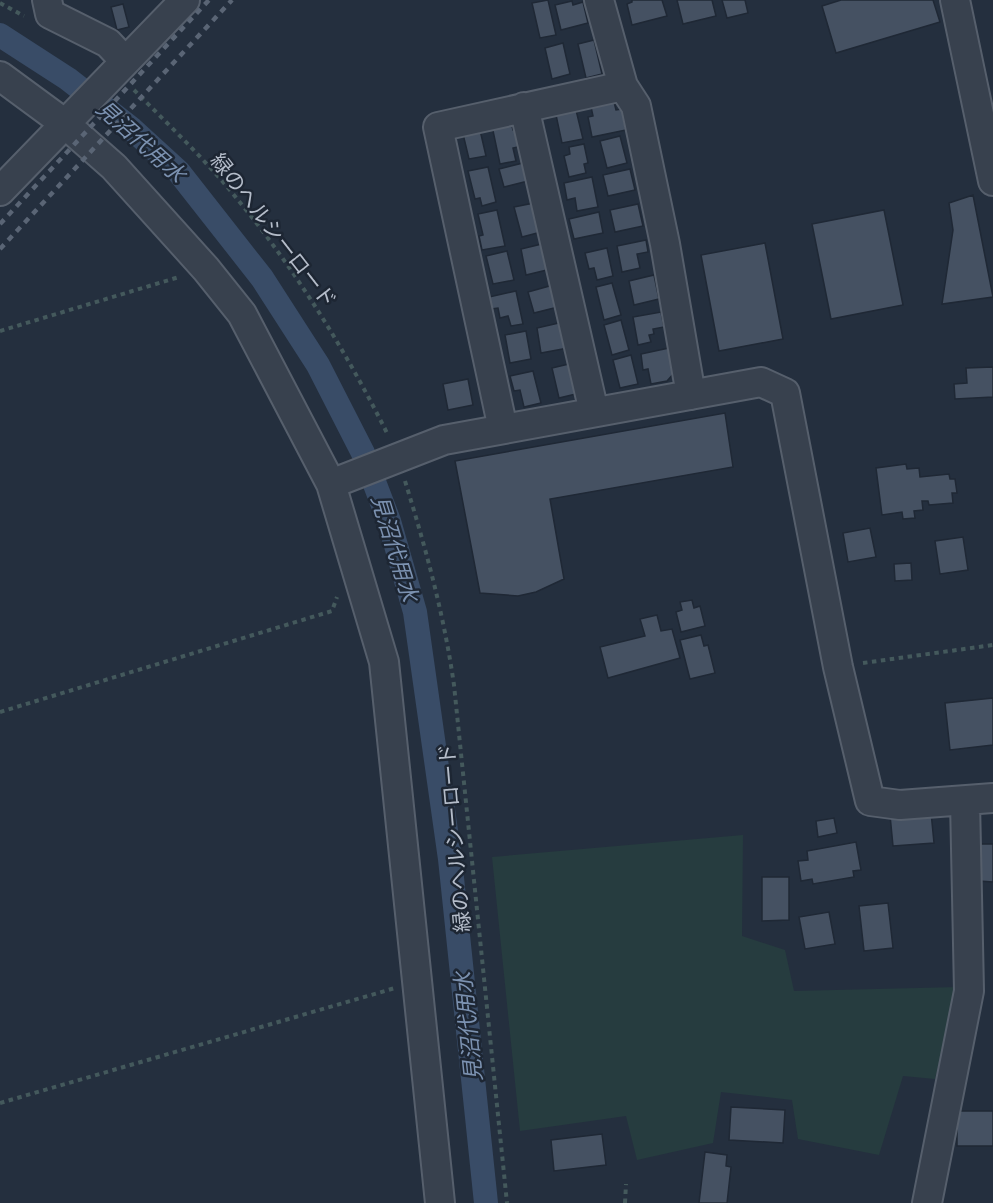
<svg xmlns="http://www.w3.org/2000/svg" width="993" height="1203" font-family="Manrope,'Noto Sans JP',sans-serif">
  <rect width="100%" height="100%" fill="#242f3e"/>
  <path fill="#263c3f" d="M743,835L742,936L785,950L794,991L959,987L935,1079L903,1076L879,1155L798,1139L792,1100L721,1092L713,1143L637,1160L626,1116L520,1131L492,857Z"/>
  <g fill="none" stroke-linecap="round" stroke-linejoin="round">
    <path stroke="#394c67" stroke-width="24" d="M0,35L68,79L132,129L178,171L262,278L318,365L363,453L389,521L415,612L450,859L486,1203"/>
  </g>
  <path fill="#455162" stroke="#1f2835" stroke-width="1.5" d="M548,0L556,35L540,38L532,3Z
    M632,0H662L667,16L632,25L627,4L632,2Z
    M677,0H712L716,16L683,24Z
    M722,0H745L748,13L727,18Z
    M841,0H933L940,22L836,53L822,6Z
    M572,1L573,5L583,2L588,23L561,30L555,5Z
    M123,4L129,27L117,30L111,7Z
    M594,40L602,74L586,78L578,44Z
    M563,43L570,74L552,79L545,48Z
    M614,102L616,110L622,109L626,130L592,137L588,117L593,116L591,107Z
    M576,110L583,139L562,143L556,115Z
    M511,122L513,130L519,129L522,146L513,148L516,161L500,164L492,126Z
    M480,130L486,156L469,159L463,134Z
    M620,136L627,163L607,168L600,141Z
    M584,144L588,163L584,164L586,173L569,177L564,156L570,154L569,147Z
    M527,162L532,180L504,187L499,169Z
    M488,167L496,202L482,206L480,198L475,199L468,171Z
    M630,169L635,190L608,196L603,175Z
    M592,177L598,207L577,211L575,198L567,200L564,183Z
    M973,195L993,297L942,304L953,230L949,203Z
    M534,203L541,232L522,237L514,207Z
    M638,204L643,226L615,232L610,210Z
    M497,210L505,246L482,250L479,236L483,235L478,214Z
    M884,210L903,305L831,319L812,224Z
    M599,212L603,233L574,239L569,219Z
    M646,240L648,252L637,254L640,268L622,272L617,246Z
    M546,243L551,269L526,275L521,249Z
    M765,243L783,339L719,351L701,255Z
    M607,248L613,276L597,280L594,268L589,269L585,253Z
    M507,251L514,280L493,284L486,256Z
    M654,275L659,299L634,305L629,281Z
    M612,283L621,315L604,320L596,287Z
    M553,285L558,307L534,313L528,292Z
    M516,291L523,324L511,326L508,316L500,318L498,308L491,309L489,297Z
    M661,312L664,327L653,329L654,334L649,335L651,342L638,345L633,317Z
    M621,320L629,350L612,355L604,325Z
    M563,322L568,348L541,353L537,328Z
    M526,331L531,359L510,363L505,335Z
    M669,348L675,372L667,381L651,384L648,369L643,370L641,354Z
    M631,355L638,384L620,388L613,360Z
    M573,363L580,393L559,398L552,368Z
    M993,367V397L955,399L954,384L967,383L966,368Z
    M533,371L541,403L524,407L520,390L514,391L510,376Z
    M468,379L473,405L448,410L443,384Z
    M725,413L733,467L550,499L564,579L536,592L518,596L480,593L455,461Z
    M906,464L907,469L919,468L920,477L949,474L950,479H955L957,493H952L953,503L929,505L928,501H922L923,510L914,511L915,518L903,519L902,512L882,515L876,468Z
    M870,528L876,557L848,562L843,533Z
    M963,537L968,570L940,574L935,541Z
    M911,563L912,580L895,581L894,564Z
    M692,600L694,608L700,606L705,626L681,632L676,612L682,610L680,602Z
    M657,615L661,631L672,629L680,658L608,678L600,647L645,636L640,619Z
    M701,635L704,646L708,645L715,673L690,679L680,640Z
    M993,698V745L950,750L945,703Z
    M931,812L934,843L893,846L890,815Z
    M834,818L837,833L818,837L816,821Z
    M856,842L861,870L853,871L854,877L813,884L812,879L801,881L798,861L808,860L807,851Z
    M980,844H993V882L979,881Z
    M762,877H789V920L762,921Z
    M888,903L893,948L864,951L859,906Z
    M829,912L835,944L805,949L799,917Z
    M731,1107L785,1110L783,1143L729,1140Z
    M957,1111H993V1146H957Z
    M602,1134L606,1165L554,1171L551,1140Z
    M705,1152L727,1155L726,1166L731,1167L727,1203H699Z"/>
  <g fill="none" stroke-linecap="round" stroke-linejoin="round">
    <g stroke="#565f6c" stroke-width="32">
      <path id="minor" d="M47,0L50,14L108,43L124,60
        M599,0L623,86L636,106L665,244L691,395
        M955,0L993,181
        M0,76L64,123L114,167L206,269L242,314L331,484L384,662L440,1203
        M524,107L594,412
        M0,191L185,0
        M503,429L438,127L623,86
        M331,484L444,440L761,382L785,393L838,667L870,801L900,805L993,798
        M927,1203L969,991L965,801"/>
    </g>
    <path stroke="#44595c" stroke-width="4" stroke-dasharray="4.5 4.5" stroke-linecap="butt" d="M0,3L24,16
      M134,90C164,120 195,150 223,182C289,259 343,345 388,435
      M0,331L179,277
      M405,481C426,549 444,615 454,685L507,1203
      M863,663L993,645
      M0,712L332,611L337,597
      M0,1103L395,988
      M625,1203L626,1184"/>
    <use href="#minor" stroke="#38414e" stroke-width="28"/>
    <path stroke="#5a6575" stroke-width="4.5" stroke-dasharray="6 6" stroke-linecap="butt" d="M0,224L209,0
      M0,249L232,0"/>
  </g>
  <g text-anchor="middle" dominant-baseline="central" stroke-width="5" stroke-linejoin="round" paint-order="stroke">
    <g font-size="21" fill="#b4bcc9" stroke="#1d2633">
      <text transform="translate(274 230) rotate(52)">緑のヘルシーロード</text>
      <text transform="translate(454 838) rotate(-95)">緑のヘルシーロード</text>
    </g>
    <g font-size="22" font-style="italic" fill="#7c92b1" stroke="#1d2633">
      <text transform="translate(141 141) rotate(42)">見沼代用水</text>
      <text transform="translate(395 548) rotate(73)">見沼代用水</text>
      <text transform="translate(468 1027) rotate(-96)">見沼代用水</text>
    </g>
  </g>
</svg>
